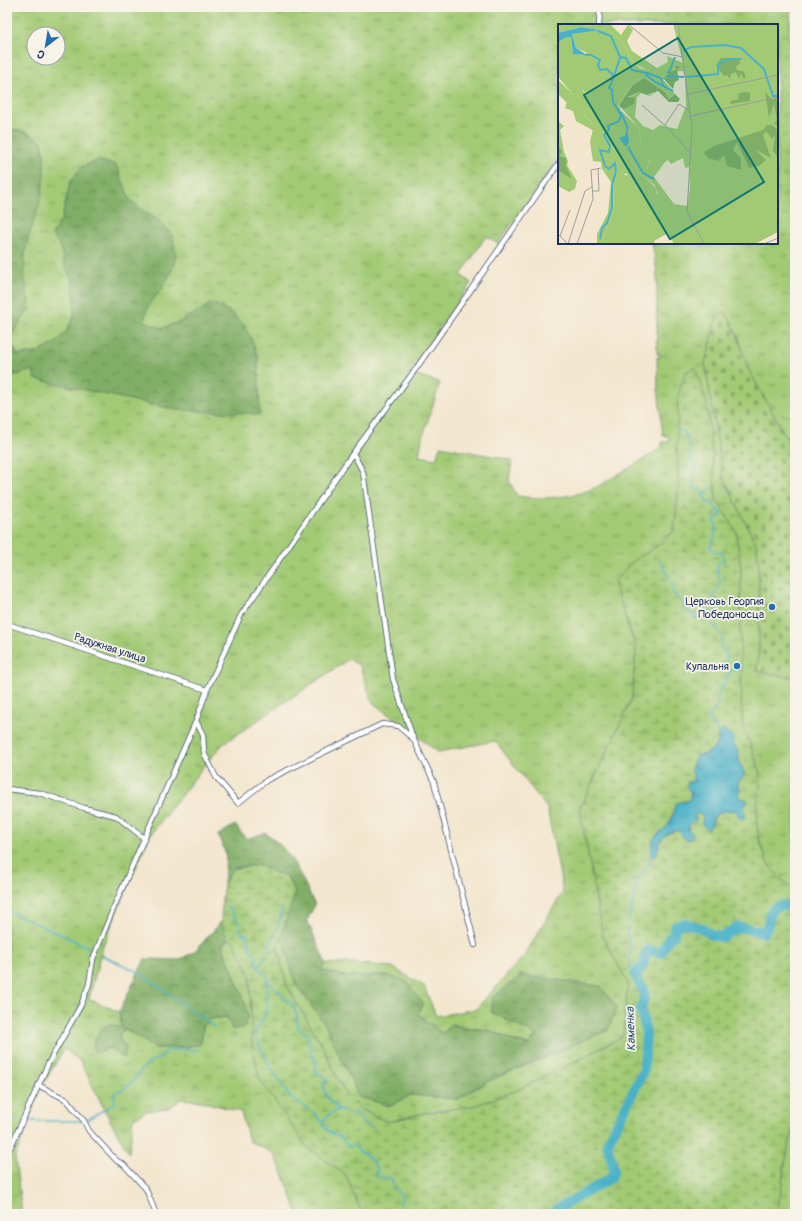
<svg xmlns="http://www.w3.org/2000/svg" width="802" height="1221" font-family="Pangolin,sans-serif">
  <defs>
    <pattern id="grass-tufts" width="24" height="20" patternUnits="userSpaceOnUse"><rect width="24" height="20" fill="#a2ca75"/><path d="M3 7l-1-3M5 7V3M7 7l1-3M15 17l-1-3M17 17v-4M19 17l1-3" fill="none" stroke="#83a463"/></pattern>
    <pattern id="forest-crowns" width="20" height="18" patternUnits="userSpaceOnUse"><rect width="20" height="18" fill="#81ae66"/><path d="M2 6a3 3 0 1 1 6 0M12 15a3 3 0 1 1 6 0" fill="none" stroke="#698e57"/></pattern>
    <pattern id="wetland-marsh" width="20" height="14" patternUnits="userSpaceOnUse"><rect width="20" height="14" fill="#a2ca75"/><path d="M1 5h8M5 5V1M11 12h8M15 12V8" fill="none" stroke="#83a463"/></pattern>
    <pattern id="cemetery-stones" width="16" height="16" patternUnits="userSpaceOnUse"><rect width="16" height="16" fill="#a2ca75"/><path d="M2 7V4a2 2 0 0 1 4 0v3zM10 15v-3a2 2 0 0 1 4 0v3z" fill="#83a463"/></pattern>
    <pattern id="water-ripples" width="26" height="14" patternUnits="userSpaceOnUse"><rect width="26" height="14" fill="#49b1c8"/><path d="M2 4q2-2 4 0t4 0M15 11q2-2 4 0t4 0" fill="none" stroke="#3c90a6"/></pattern>
  </defs>
  <rect width="100%" height="100%" fill="#f7f3e8"/>
  <filter id="ink" filterUnits="userSpaceOnUse"><feTurbulence type="fractalNoise" baseFrequency=".025" numOctaves="2"/><feDisplacementMap in="SourceGraphic" scale="8" xChannelSelector="R" yChannelSelector="G"/><feConvolveMatrix kernelMatrix="1 2 1 2 8 2 1 2 1" color-interpolation-filters="sRGB"/></filter>
  <filter id="wash" filterUnits="userSpaceOnUse"><feTurbulence type="fractalNoise" baseFrequency=".012" numOctaves="4" result="noise"/><feDisplacementMap in="SourceGraphic" scale="16" xChannelSelector="R" yChannelSelector="G"/><feGaussianBlur stdDeviation="0.9" result="paint"/><feColorMatrix in="noise" values="0 0 0 0 0 0 0 0 0 0 0 0 0 0 0 0 0 1.4 0 .05"/><feComposite in="paint" operator="in"/></filter>
  <g filter="url(#wash)">
    <rect width="100%" height="100%" fill="#f3e6ce"/>
    <path fill="url(#grass-tufts)" stroke="#5e7c6a" fill-rule="evenodd" d="M7,7H791L789,38L795,39V456L790,444L747,367L739,339L726,312L716,317L710,347L705,362L723,476L757,546L759,569V652L757,666V671L795,678V888L789,886L778,877L768,864L759,839L757,825V805L760,786L759,768L742,724L740,634L741,568L736,531L716,498L707,404L695,368L677,448L679,488L674,531L653,549L632,562L621,606L636,648L632,698L580,809L603,937L628,983L623,1036L584,1057L518,1090L474,1106L424,1113L388,1122L362,1110L344,1092L324,1049L287,986L277,948L280,938L283,940L296,985L325,1024L339,1052L391,1106L410,1095L458,1099L488,1081L558,1052L577,1043L491,1012L536,1035L529,1045L514,1041L489,1030L464,1028L452,1024L442,1033L418,1014L385,975L348,977L321,970L326,964L353,963L392,967L424,986L436,1016L476,1009L525,955L563,891L547,808L495,741L438,752L372,702L360,666L349,659L223,744L203,767L149,837L102,948L89,999L119,1012L122,1028L103,1051L109,1048H126L119,1038L120,1033L125,1029L156,1048L188,1047L201,1043L203,1027L210,1019L227,1017L243,997L222,945L232,938L245,963L250,977L252,1046L307,1147L346,1175L362,1214H298L284,1176L273,1153L249,1141L241,1112L201,1101L181,1099L169,1108L146,1111L133,1119L129,1153L112,1124L80,1061L64,1049L41,1088L15,1157L22,1214H7ZM559,25H777V243H652L657,272V354H660V357H657L658,388L663,436H669V442H662V448L597,487C573,498 543,500 517,496L509,480L512,460L440,446L436,459L419,456L422,439L440,383L424,377L408,374L471,283L461,275L486,236L498,244L559,158ZM34,34H58V58H34Z
      M795,1121V1214H779L778,1208L786,1157Z"/>
    <path fill="url(#forest-crowns)" stroke="#4e6e62" d="M7,128L26,132L42,141C45,160 45,178 41,196C37,216 28,233 25,253C23,271 26,289 30,308L9,339L18,355L36,353L53,345L66,332L74,316L75,298L72,280L64,264L60,246L52,235L62,218L70,183L81,167L98,160L116,165L130,200L145,212L161,222L173,237L176,255L171,273L161,290L149,304L144,321L162,328L180,322L212,303L229,311L243,324L252,340L258,358L260,414L177,410L35,379L33,370L7,377Z
      M235,825L246,839L265,833C291,848 302,879 315,905L307,920L326,964L321,970L348,977L385,975L406,981L423,1003L418,1014L442,1033L451,1024L464,1028L489,1030L514,1041L529,1045L536,1035L491,1012L493,997L522,975L600,986L617,1007L608,1030L577,1043L558,1052L488,1081L458,1099L410,1095L391,1106L359,1097L325,1024L296,985L283,940L280,938L295,893L286,875L275,873L259,865L234,868L224,884L226,855L218,835Z
      M221,922L228,940L222,945L243,997L248,1017L243,1028L232,1029L227,1017L210,1019L203,1027L201,1043L188,1047L156,1048L125,1029L120,1033L119,1038L126,1048L124,1058L109,1048L103,1051L94,1052C91,1039 98,1032 109,1024L122,1028L119,1012L145,959L179,960L195,951Z"/>
    <path fill="url(#wetland-marsh)" stroke="#5e7c6a" fill-rule="evenodd" d="M695,367L707,404L716,498L736,531L741,568L740,634L742,724L759,768L760,786L757,805V825L759,839L768,864L779,877L789,886L795,888V1121L786,1157L778,1208L779,1214H362L346,1175L307,1147L260,1080L252,1046L250,977L245,963L232,939L228,940L221,922L222,898L224,884L233,869L259,865L275,873L286,875L295,893L277,948L287,986L324,1049L344,1092L362,1110L388,1122L424,1113L474,1106L518,1090L584,1057L623,1036L628,983L603,937L580,809L632,698L636,648L614,582L632,562L653,549L674,531L679,488L677,448L678,396L685,373ZM718,738L732,739L733,744L737,749L739,756V762L743,770L738,783L741,792L738,795L739,798L746,799L744,806L745,815C732,808 714,807 712,826L703,818V814H697L693,817L697,819L690,824L688,831C671,831 666,831 657,846L656,836C665,830 671,823 673,812C688,802 695,801 687,782H693L699,755C708,755 713,749 718,742Z"/>
    <path fill="url(#cemetery-stones)" stroke="#5e7c6a" d="M726,312L739,339L747,367L790,444L795,456V510L791,528L795,532V678L757,671V666L759,652V569L757,546L723,476L705,362L710,347L716,317Z"/>
    <path fill="url(#water-ripples)" stroke="#327093" d="M724,730L727,734L733,735V744L737,749L739,756V762L743,770L744,776L738,783L741,792L738,795L739,798L746,799L748,802L744,806L745,815L743,820L738,816L737,810C729,811 718,810 713,818C711,823 712,826 708,830L702,824L703,814H697L693,817L697,819L690,824L688,830L693,834L691,839L687,840L682,836L679,831C665,830 658,842 657,855L651,857C652,851 651,846 653,841C657,832 668,829 672,819C674,814 673,808 676,804C679,801 684,802 688,801L691,796V792L687,787V782H693V774L691,770L695,758L699,755H704L712,750L718,742V732Z"/>
    <g fill="none" stroke-linecap="round" stroke-linejoin="round">
      <path stroke="#49b1c8" stroke-width="1.5" d="M677,429L685,432L691,450L690,459L696,467L694,485L695,489L703,491L706,503C715,501 714,510 721,513V516L715,519V522L717,529L715,530L714,540L712,542L710,548L716,552L723,553L724,560L717,564L718,568L717,573L718,574C724,590 714,589 713,600H715C718,605 716,608 715,613L716,614C715,624 716,630 723,637L720,647L723,649L728,657C724,662 724,666 729,671C729,680 722,684 719,692C717,696 718,701 718,705C712,711 707,717 711,725L715,727L718,733
        M704,496L710,489
        M660,560L672,583L673,594H676L677,599H680L690,614L694,615V618H705L706,613L710,611L716,617
        M743,668H744
        M729,673L733,670H736L738,667H741
        M226,908L230,909L238,922L241,923L240,930L241,933L246,934L250,944L249,948C254,953 258,956 256,964C259,969 263,973 268,977L267,980L277,990H278L281,993L286,1002H291C298,1013 297,1017 298,1029L308,1034V1041L311,1043L310,1054L316,1060L315,1071C319,1075 325,1076 328,1081L323,1086C325,1093 329,1102 335,1105L338,1110L348,1112L351,1114L355,1112L359,1115L363,1123L373,1128
        M7,910L86,946L90,949
        M101,955L139,972L214,1027
        M259,967L261,962L270,952L269,944L278,928L282,908
        M635,975L633,970L631,969L630,966V946L627,935L629,919L636,884L650,862L652,847
        M267,980V1002L265,1015L254,1034L269,1065L289,1096L317,1115L320,1121H323
        M338,1110C333,1111 326,1117 323,1121L324,1126L328,1131L333,1134L339,1136L349,1147L354,1145L360,1152C368,1154 374,1163 378,1170L376,1173L377,1177L391,1178C394,1182 393,1183 394,1187C396,1192 400,1193 402,1198L396,1214
        M7,1120L17,1121
        M28,1121H82
        M85,1121L115,1103L114,1093C117,1091 121,1090 124,1089C139,1080 141,1062 161,1058L166,1050H198
        M536,1214L557,1209"/>
      <path stroke="#49b1c8" stroke-width="10" d="M555,1214L557,1209L611,1178L614,1169L607,1144L644,1070L646,1032L641,1008L645,994L635,975L644,964L645,955L648,950L661,953L669,938L674,936L675,926L685,923L701,928L712,935L722,937L738,927L759,931L764,933C771,925 766,910 779,906C783,905 790,906 795,905"/>
    </g>
  </g>
  <g filter="url(#ink)">
    <g fill="none" stroke-linecap="round" stroke-linejoin="round">
      <g stroke="#3b4a6f" stroke-width="6">
        <path id="minor" d="M599,25L600,7
          M353,453L363,472L393,679L413,738L434,782L475,945
          M7,624L207,690
          M196,721L203,735L204,753L216,777L238,803L267,780L382,724L398,726L412,738
          M7,789L40,793L84,808L116,816L145,839
          M38,1085L67,1100L84,1121L89,1131L117,1161L123,1164L146,1189L156,1214
          M7,1155L48,1064L81,1005L89,984L93,959L113,909L196,721L207,690L241,615L353,453L415,370L559,163"/>
      </g>
      <use href="#minor" stroke="#fff" stroke-width="4.5"/>
    </g>
  </g>
  <g fill="#1f6fb2" stroke="#f7f3e8" stroke-width="1.5">
    <circle cx="772" cy="607" r="4"/>
    <circle cx="737" cy="666" r="4"/>
  </g>
  <g text-anchor="middle" dominant-baseline="central" stroke-width="3.5" stroke-linejoin="round" paint-order="stroke">
    <g font-size="11" fill="#1b2f5e" stroke="#f7f3e8" text-anchor="end">
      <text x="764" y="601">Церковь Георгия<tspan x="764" dy="13">Победоносца</tspan></text>
      <text x="729" y="666">Купальня</text>
    </g>
    <g font-size="11" fill="#1b2f5e" stroke="#f7f3e8">
      <text transform="translate(110 648) rotate(18)">Радужная улица</text>
    </g>
    <g font-size="12" font-style="italic" fill="#29567e" stroke="#f7f3e8">
      <text transform="translate(631 1029) rotate(-92)">Каменка</text>
    </g>
  </g>
  <g transform="translate(558 24)">
    <rect width="220" height="220" fill="#f3e6ce"/>
    <path d="M0,0H52L63,11L70,1L75,6L69,17L74,27L99,44L110,38L109,32L125,39L115,0H220V208L197,220H116L110,209L96,217L97,220H43L56,187L55,165L58,154V127L49,118V110L58,113L79,144L98,164L89,143L92,137L83,121L81,104L60,80L72,62L81,54H89L103,62L107,68L86,54L75,61L62,80L77,74H70L81,68L92,71L100,67L92,72L83,69L79,73L77,93L85,102L95,106L102,101L119,105L128,82L127,54L125,47L110,48L109,53L105,56L113,64L108,61L103,53L75,39L64,17L52,7L26,0H11L0,4ZM125,134L127,144L131,143L132,164L129,182L116,180L96,153L107,138L110,136L113,140ZM71,135L79,147L98,165L100,171L76,152L66,151L64,136ZM0,53L17,60L29,71L34,83L26,91L36,101V107L18,97L15,87L7,84L11,71L15,70ZM0,97L6,102L2,106L6,128L10,137L9,141L19,157L17,165L11,168L0,162Z" fill="#a2ca75" fill-rule="evenodd"/>
    <path d="M163,34H181L182,40L179,41L178,45L186,48L188,54H185L183,49L181,55L178,48L173,50L172,55L169,51L166,52L158,42ZM117,42H122L119,46L121,56L117,58L115,65L105,54L109,53L110,48L119,46ZM86,54L107,68L111,75L117,70L122,75L120,78H111L100,67L89,71L81,68L70,73L77,74L76,80L66,85L62,83V80L75,61ZM188,68L192,69V77L172,80L173,77L180,75L181,69ZM207,68L214,76L218,74L220,80V133L215,127L217,112L214,115L208,107L205,111L213,134L198,126L208,136L201,142L191,144L179,118L175,126L183,134V146L169,142L166,131L160,137L150,134L146,128L156,122L205,106L209,101H214L220,106L219,101L216,100L219,96L216,80L211,94ZM0,120L4,128L1,132L8,134V142L14,155L0,146Z" fill="#81ae66"/>
    <path d="M11,0L38,2L52,7L64,17L75,39L82,44L99,49L117,70L111,75L103,62L89,54H81L72,62L60,80L63,87L81,104L83,121L93,133L89,143L99,163L82,148L57,113L49,110V118L58,127V154L55,165L56,187L43,220H39V210L50,189L53,158L44,145L43,138L35,137L32,118L36,101L26,91L33,83L27,68L0,53V19L6,14L13,13L15,29L24,31L29,29L18,24L14,10L24,6H41L23,3L0,9V4ZM0,56L15,70L11,71L10,80L0,70Z" fill="#a2ca75"/>
    <path d="M70,133L79,147L98,165L99,173L78,159L76,152H70L68,149L66,151L62,146V137Z" fill="#a2ca75"/>
    <path d="M23,3L42,6L14,10L18,24L29,31L15,30L13,13L6,14L0,19V9ZM69,103L71,118L68,123L61,114L67,112Z" fill="#49b1c8"/>
    <path fill="none" stroke="#49b1c8" stroke-width="2" d="M40,7L53,12L62,33L68,34L74,46L89,49L88,51L97,58L115,67M125,27L133,23L167,21L183,24L206,45L215,72H220M27,31H33L42,36L40,41L42,46L49,45L54,50L55,55L51,64L54,66L55,78L63,91L61,97L50,102L51,106L46,111L52,122L51,128L42,126L47,142L51,145L57,139L58,147L54,162V183L49,199L44,204L42,215M89,49L103,54L105,61M109,49L112,46L117,33M108,52L126,53M128,53L160,50V40L171,35H184M55,55L62,34M63,88L70,105M70,123L85,149L96,155"/>
    <path fill="none" stroke="#9d9da1" stroke-width="1" d="M70,0L105,29L125,33M120,0L134,103L129,188L146,220M130,70L220,51M84,81L112,106L133,130M133,92L220,73M107,101L121,80L132,87M34,167H41L40,145M0,210L10,220M2,212L12,186M10,220L27,167L34,163M19,220L35,175L33,146L43,144M206,220L220,214"/>
    <path fill="#0f766e" fill-opacity="0.15" stroke="#0f766e" stroke-width="2" d="M120,14L206,158L112,215L26,71Z"/>
    <rect width="220" height="220" fill="none" stroke="#1b2f5e" stroke-width="2"/>
  </g>
  <rect width="802" height="1221" fill="none" stroke="#f7f3e8" stroke-width="24"/>
  <g transform="translate(46 46) rotate(211)"><circle r="19" fill="#f7f3e8" stroke="#9fa5b1"/>
  <path d="M0-3L7 15L0 10L-7 15Z" fill="#1f6fb2"/>
  <text y="-6" font-size="11" font-weight="bold" text-anchor="middle" fill="#1b2f5e">С</text>
  </g>
</svg>
